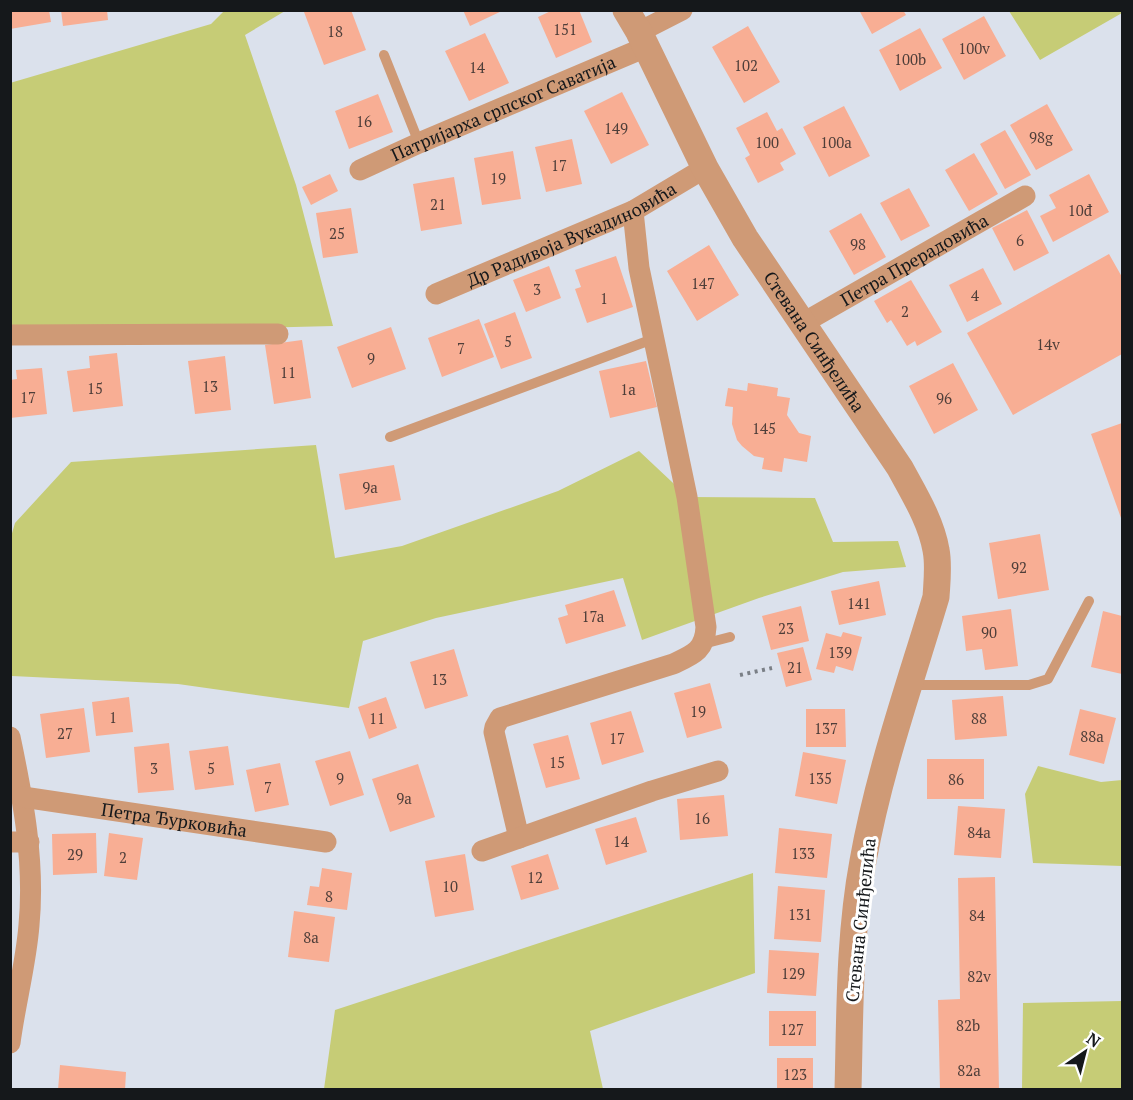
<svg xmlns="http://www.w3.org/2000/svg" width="1133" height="1100" font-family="'PT Serif',serif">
  <rect width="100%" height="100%" fill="#dbe1ec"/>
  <path fill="#c6cc76" d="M1122,10V13L1040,60L1009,11Z
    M224,11H285L245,35L296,185L333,326L11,334L10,83L211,24Z
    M316,445L335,558L402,546L558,491L639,451L688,497L815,498L833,542L898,541L906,567L843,572L759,598L642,640L623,578L436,618L363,641L349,708L178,684L12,676L10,540L15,523L71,462Z
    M1038,766L1101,782L1122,780V866L1033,863L1025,794Z
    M753,873L755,973L590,1031L603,1089H324L335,1010Z
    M1122,1001V1089H1022L1023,1003Z"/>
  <path fill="#f8ae94" d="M10,10H49L51,22L10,29Z
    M61,10H107L108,20L63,26Z
    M310,10H351L366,50L324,65L304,12Z
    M463,10H504L470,26Z
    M553,10H579L592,42L556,58L538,17Z
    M859,10H903L906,15L872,34Z
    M984,16L1006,56L964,80L942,39Z
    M748,26L780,82L744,103L712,47Z
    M920,28L942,68L900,91L879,50Z
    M485,33L509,83L469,101L445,51Z
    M622,92L649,145L611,164L584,111Z
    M378,94L393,132L349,149L335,111Z
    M1047,104L1073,150L1036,170L1010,125Z
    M844,106L870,156L829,177L803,127Z
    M767,112L777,131L782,128L796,154L780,163L784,170L758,183L745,158L750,155L736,128Z
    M1005,130L1031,175L1005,189L980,144Z
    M572,139L582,184L546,192L535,147Z
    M513,151L521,199L482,205L474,158Z
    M974,153L998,194L969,211L945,170Z
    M330,174L338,191L311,205L302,187Z
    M1089,174L1109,212L1053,242L1040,216L1056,208L1049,195Z
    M454,177L462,224L421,231L413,184Z
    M909,188L930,226L901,241L880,203Z
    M351,208L358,253L323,258L316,213Z
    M1027,210L1049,253L1014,271L992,228Z
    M861,213L886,257L854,275L829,231Z
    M709,245L739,295L697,321L667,271Z
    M1109,254L1122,277V354L1013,415L967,333Z
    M616,256L633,307L587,323L575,289L581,287L575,270Z
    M549,266L561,298L526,312L513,280Z
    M983,268L1002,304L967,322L949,285Z
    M911,280L942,332L917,346L915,341L907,346L891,320L887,323L874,301Z
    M515,312L532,358L501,369L484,324Z
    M479,319L494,357L442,377L428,338Z
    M391,327L406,369L352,388L337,347Z
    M302,340L311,398L274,404L265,345Z
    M117,353L123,406L73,412L67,371L90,368L89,356Z
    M225,356L231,410L195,414L188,361Z
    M646,361L657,407L610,418L599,371Z
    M953,363L978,410L934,434L909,386Z
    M42,368L47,414L10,418V380L17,379L16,370Z
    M748,383L778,388L777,396L790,398L787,415L799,433L811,436L807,462L784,458L782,472L762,469L764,458L754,456L742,446L737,440L732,424L733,407L725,406L728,388L747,391Z
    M1122,423V517L1121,518L1091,434Z
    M394,465L401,500L345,510L339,474Z
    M1040,534L1049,590L998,599L989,543Z
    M879,581L886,615L839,625L831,591Z
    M614,590L626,626L566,644L558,618L568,615L565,605Z
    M801,606L809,641L771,650L762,616Z
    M1011,609L1018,666L985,670L982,649L966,651L962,616Z
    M1103,611L1122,616V674L1091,667Z
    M843,632L862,637L853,671L836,666L834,673L816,669L826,633L841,637Z
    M803,647L812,680L786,687L777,653Z
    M454,649L468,696L425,709L410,662Z
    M710,683L722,728L687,738L674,693Z
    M1003,696L1007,736L955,740L952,700Z
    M129,697L133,732L96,736L92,702Z
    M386,697L397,728L369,739L358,707Z
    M84,708L90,752L46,758L40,714Z
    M806,709H845L846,747H806Z
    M1080,709L1116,718L1104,764L1069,755Z
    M631,711L644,752L602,765L590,723Z
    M568,735L580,779L546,788L533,744Z
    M169,743L174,790L138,793L134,747Z
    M228,746L234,785L195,790L189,751Z
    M350,751L364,795L330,806L315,761Z
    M803,752L846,760L837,804L795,796Z
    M927,759H984V799H927Z
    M280,763L289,805L255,812L246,770Z
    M418,764L435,817L390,832L372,779Z
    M724,795L728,836L680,840L677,799Z
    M958,806L1005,809L1001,858L954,855Z
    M636,817L647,852L606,865L595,829Z
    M779,828L832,834L827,878L775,873Z
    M96,833L97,873L53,875L52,834Z
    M109,833L143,838L137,880L104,876Z
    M465,854L474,910L435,917L425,861Z
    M548,854L559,889L521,900L511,866Z
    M322,868L352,873L347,910L307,905L310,886L319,887Z
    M995,877L999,1090H940L938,1000L960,999L958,878Z
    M778,886L825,890L821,942L774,939Z
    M294,911L335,917L329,962L288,957Z
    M769,950L819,953L816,996L767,993Z
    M769,1011H816V1046H769Z
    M777,1058H813V1090H777Z
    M60,1065L126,1072L125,1090H58Z"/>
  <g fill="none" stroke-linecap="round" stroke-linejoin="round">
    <path stroke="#7a7f86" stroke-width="4" stroke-dasharray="3 4.5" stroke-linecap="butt" d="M740,675L772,668"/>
    <path stroke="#cf9a76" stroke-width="10" d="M384,55L419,143
      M390,437L653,339
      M703,644L730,637
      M909,685H1029L1048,679L1089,601"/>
    <g stroke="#cf9a76" stroke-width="21">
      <path d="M639,32L682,10"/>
      <path id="s1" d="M360,170L419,143L646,47"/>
      <path id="s2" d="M436,294L633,211L705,168"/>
      <path id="s3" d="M803,323L1025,196"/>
      <path d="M10,335L278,334"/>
      <path d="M10,737C23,799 35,861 29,925C26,964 15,1004 10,1043"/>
      <path id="s4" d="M23,797L326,842"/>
      <path d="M519,838L494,732L495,727L500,718L673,664C692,655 705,651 706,627L687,497L639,268L633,211"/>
      <path d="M10,842H29"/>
      <path d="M482,851L652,791L718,771"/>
    </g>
    <path stroke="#cf9a76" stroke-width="27" id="s5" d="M626,10L639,32L705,168L745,238L900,468C914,494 931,521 936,550C939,565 937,581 936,597C910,684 879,771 863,861C849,936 850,1014 848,1090"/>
  </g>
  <g text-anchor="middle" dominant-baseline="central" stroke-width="6" stroke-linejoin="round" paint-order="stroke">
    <g font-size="15" fill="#4e3e39">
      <text x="565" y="29">151</text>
      <text x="335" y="31">18</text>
      <text x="974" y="48">100v</text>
      <text x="910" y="59">100b</text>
      <text x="746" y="65">102</text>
      <text x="477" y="67">14</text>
      <text x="364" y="121">16</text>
      <text x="616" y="128">149</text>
      <text x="1041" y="137">98g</text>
      <text x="767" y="142">100</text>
      <text x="836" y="142">100a</text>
      <text x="559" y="165">17</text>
      <text x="498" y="178">19</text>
      <text x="438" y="204">21</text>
      <text x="1080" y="210">10đ</text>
      <text x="337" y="233">25</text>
      <text x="1020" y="240">6</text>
      <text x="858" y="244">98</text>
      <text x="703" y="283">147</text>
      <text x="537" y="289">3</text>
      <text x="975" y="295">4</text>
      <text x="604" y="298">1</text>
      <text x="905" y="311">2</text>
      <text x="508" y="341">5</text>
      <text x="1048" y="344">14v</text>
      <text x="461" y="348">7</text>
      <text x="371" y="358">9</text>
      <text x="288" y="372">11</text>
      <text x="210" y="386">13</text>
      <text x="95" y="388">15</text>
      <text x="628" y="389">1a</text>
      <text x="28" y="397">17</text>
      <text x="944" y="398">96</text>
      <text x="764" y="428">145</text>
      <text x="370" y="487">9a</text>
      <text x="1019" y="567">92</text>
      <text x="859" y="603">141</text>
      <text x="593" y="616">17a</text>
      <text x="786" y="628">23</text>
      <text x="989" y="632">90</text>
      <text x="840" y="652">139</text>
      <text x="795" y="667">21</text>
      <text x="439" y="679">13</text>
      <text x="698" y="711">19</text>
      <text x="113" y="717">1</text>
      <text x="377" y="718">11</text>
      <text x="979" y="718">88</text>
      <text x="826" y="728">137</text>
      <text x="65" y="733">27</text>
      <text x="1092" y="736">88a</text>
      <text x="617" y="738">17</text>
      <text x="557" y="762">15</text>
      <text x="154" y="768">3</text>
      <text x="211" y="768">5</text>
      <text x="340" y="778">9</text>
      <text x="820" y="778">135</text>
      <text x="956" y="779">86</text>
      <text x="268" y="787">7</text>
      <text x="404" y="798">9a</text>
      <text x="702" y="818">16</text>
      <text x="979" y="832">84a</text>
      <text x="621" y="841">14</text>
      <text x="803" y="853">133</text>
      <text x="75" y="854">29</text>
      <text x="123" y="857">2</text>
      <text x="535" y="877">12</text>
      <text x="450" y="886">10</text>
      <text x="329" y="896">8</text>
      <text x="800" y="914">131</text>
      <text x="977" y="915">84</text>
      <text x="311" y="937">8a</text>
      <text x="793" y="973">129</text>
      <text x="979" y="976">82v</text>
      <text x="968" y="1025">82b</text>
      <text x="792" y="1029">127</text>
      <text x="969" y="1070">82a</text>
      <text x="795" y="1074">123</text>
    </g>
    <g font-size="18" fill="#15181b" stroke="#fff">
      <text stroke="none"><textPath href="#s1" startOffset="156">Патријарха српског Саватија</textPath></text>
      <text stroke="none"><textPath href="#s2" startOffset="148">Др Радивоја Вукадиновића</textPath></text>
      <text stroke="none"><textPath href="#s3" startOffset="128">Петра Прерадовића</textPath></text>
      <text stroke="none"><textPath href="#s5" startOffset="382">Стевана Синђелића</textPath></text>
      <text stroke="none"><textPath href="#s4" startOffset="153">Петра Ђурковића</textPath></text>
      <text transform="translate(860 920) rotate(-84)">Стевана Синђелића</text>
    </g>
  </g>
  <rect width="1133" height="1100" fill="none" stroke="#15181b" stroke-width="24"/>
  <g transform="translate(1085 1052) rotate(35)" stroke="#ffffff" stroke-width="4.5" paint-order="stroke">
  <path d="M0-4.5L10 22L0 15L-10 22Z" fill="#15181b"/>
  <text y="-9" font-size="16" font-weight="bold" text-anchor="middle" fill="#15181b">N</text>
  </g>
</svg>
